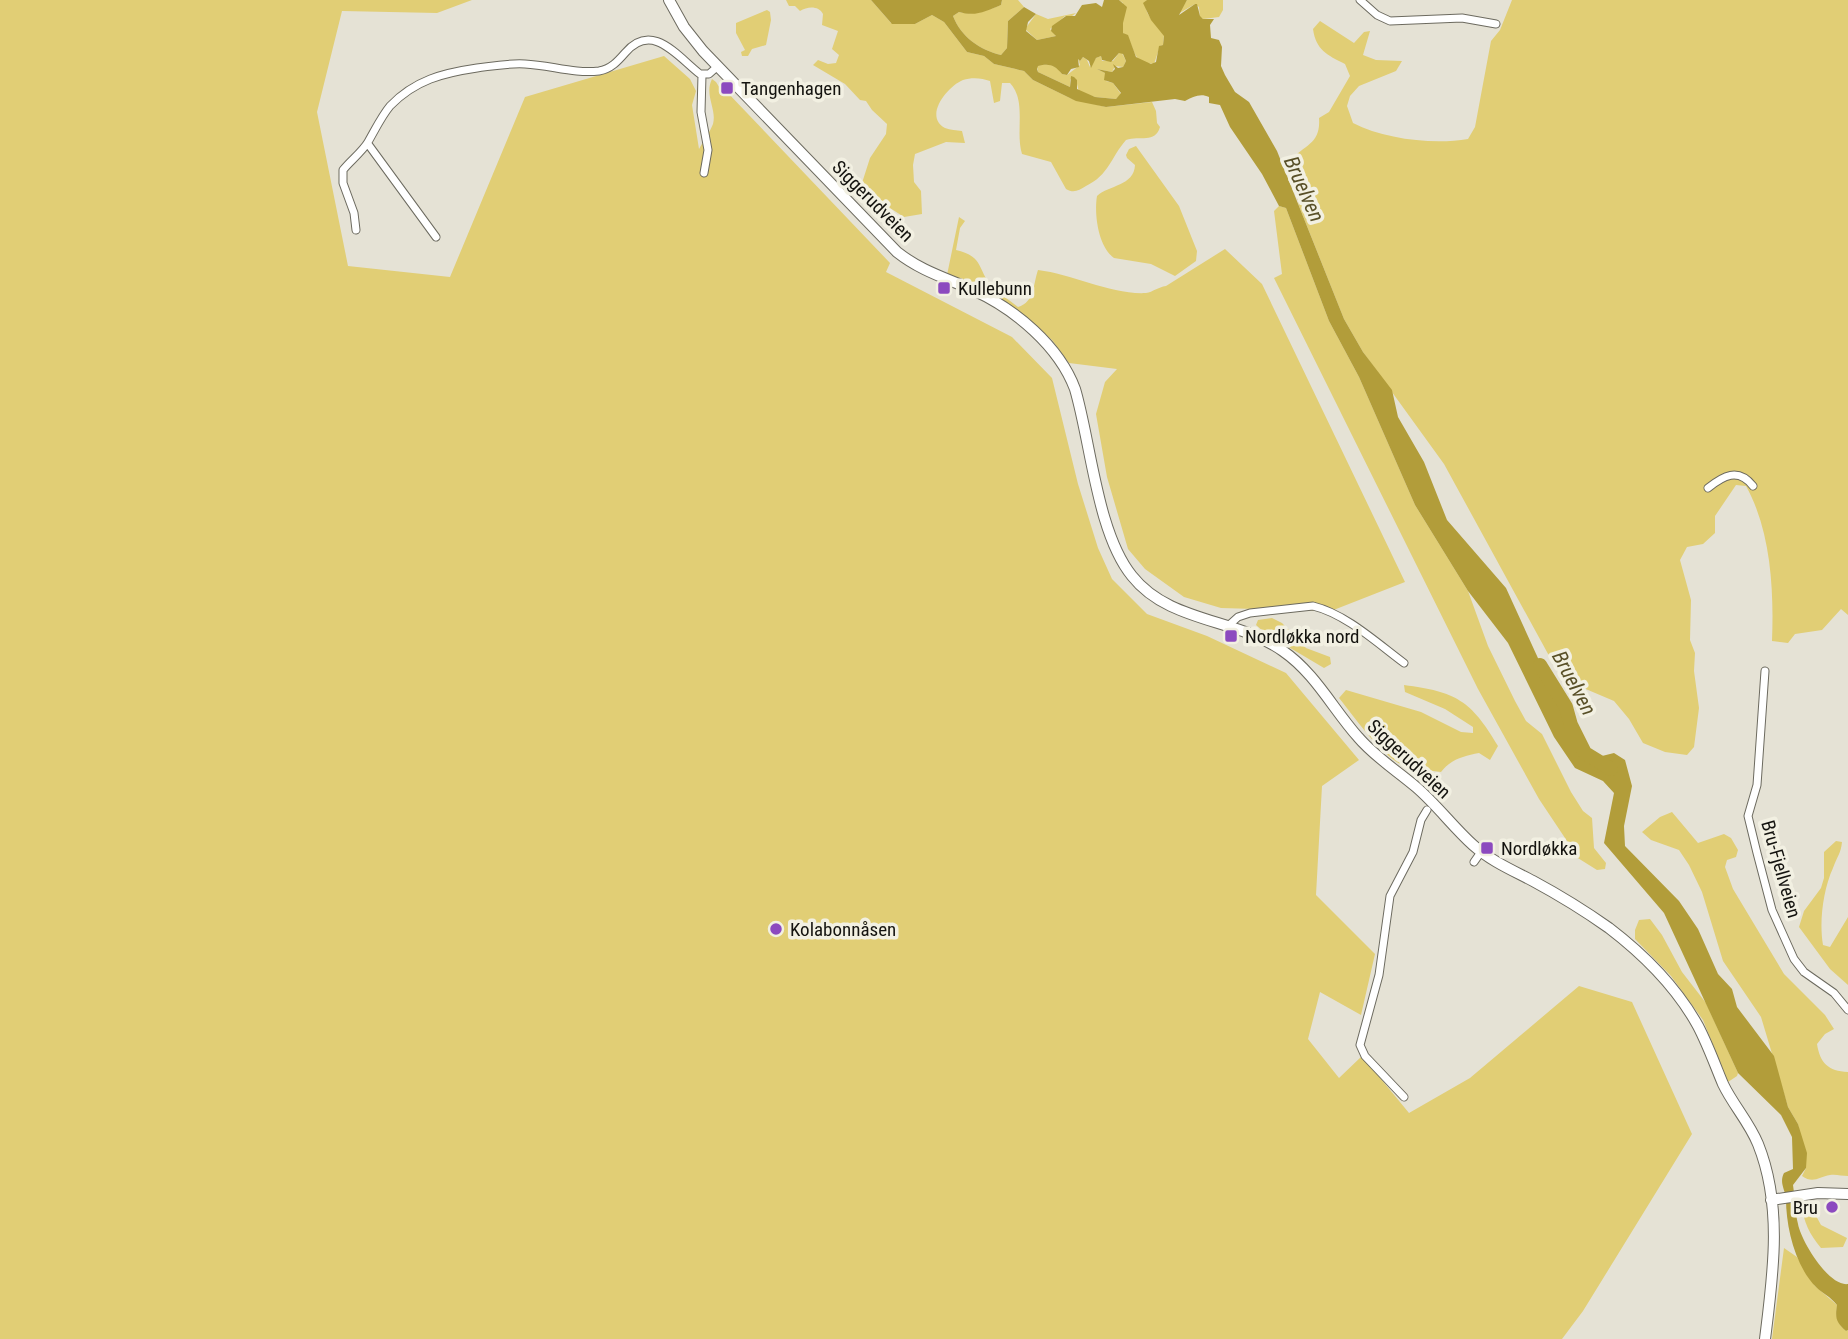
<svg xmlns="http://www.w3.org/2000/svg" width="1848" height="1339" font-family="'Roboto Condensed',sans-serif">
  <rect width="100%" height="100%" fill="#e5e2d5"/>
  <path fill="#e1ce75" d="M0,0H472L437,13L342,11L317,112L348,266L450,277L525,97L664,56L690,79L696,91L692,105L699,149C703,142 710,132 713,124C717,109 704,95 712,79L716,82L723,93L726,91L890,263L886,272L1012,337L1052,378L1078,484L1098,548L1112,579L1147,614L1207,636L1286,673L1359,760L1322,786L1316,895L1375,954L1361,1015L1320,992L1308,1039L1339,1078L1362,1056L1409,1113L1470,1078L1579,986L1632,1002L1692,1134L1583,1311L1562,1339H0Z
    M786,0H871L891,23L915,24L932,15L944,22L967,52L984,56L994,64L1024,71L1033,80L1070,98L1106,107L1152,102L1156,111L1157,123L1160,127C1155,144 1140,135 1126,140C1111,157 1109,175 1086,186C1079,190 1074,194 1066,189L1051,162L1022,154C1015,132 1027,101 1010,83H1002L1000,101L994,103L990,81C982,78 972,77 963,80C948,86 923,116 945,128C950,130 957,130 962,131L965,143L946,142L915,154L913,165L914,182L921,191L922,214L904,217L868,194L862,183L870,158L886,134L887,124L872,110L866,101L860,100L845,84L813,65L818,60L828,64L836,63L839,55L832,49L838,31L822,25L823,14C819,6 808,6 800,11L795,6H789Z
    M1002,0H1018L1024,7L1008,21L1007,48L1001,55C980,50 961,37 953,16L959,12C974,16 988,10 1001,5Z
    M1119,0H1147C1142,17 1158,22 1164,35L1163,45L1160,46L1154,64C1128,63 1137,43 1123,33V3Z
    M1187,0H1223V10L1219,17L1203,19L1200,17L1199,7L1195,4L1178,14Z
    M1512,0H1848V615L1841,609L1822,630L1795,634L1788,643L1772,641C1774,590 1771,531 1746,486L1736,485L1715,516V533L1703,544L1687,547L1680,560L1691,600L1690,640L1695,653L1694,671L1699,708L1694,747L1687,755L1665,752L1643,743L1629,719L1614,701L1581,687L1553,663L1444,464L1363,352L1344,319L1299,206L1290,161C1305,144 1321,144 1319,118L1329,112L1350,76L1345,64C1327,55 1316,50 1313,29L1320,21L1354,43L1364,32L1370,31L1363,55L1376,60L1402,61L1396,71L1359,86L1350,96L1347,106L1353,123C1384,139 1433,145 1468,139L1475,127L1491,41L1500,30Z
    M767,10L770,12L771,20L766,45L752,49L748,56H742L741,52L745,50L736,33V23Z
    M1076,13L1072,16H1065L1050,29L1056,36L1037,40L1025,29L1036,14L1048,19Z
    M1119,53H1122L1126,61L1123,67L1115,66L1112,72L1097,69L1105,73L1106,81L1113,83L1121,94L1116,99L1095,97L1079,92L1077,84L1070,79V87L1038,72L1037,66C1049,63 1055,64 1062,74L1067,75L1080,65L1078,59L1080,61L1083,57L1087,60L1090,67L1096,58L1101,56L1102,61H1113Z
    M1136,146L1179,206L1197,251L1196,261L1175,276L1151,264L1114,258C1098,246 1094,214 1097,196C1109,185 1134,186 1135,165L1127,158L1126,155L1129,149Z
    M1279,206L1286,208L1329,321L1359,377L1415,505L1468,591L1488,646L1515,701L1526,721L1542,734L1571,792L1583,811L1592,818L1594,848L1606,863L1605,869L1597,870L1573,855L1569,844L1539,799L1478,689L1274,278L1282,274L1274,211Z
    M959,217L965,221L960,228L956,250C984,256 978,271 991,285C999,293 1009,300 1018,307C1035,302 1033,284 1038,270C1072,274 1112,295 1146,293C1153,292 1158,287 1166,286L1225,249L1262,284L1405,582L1331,611L1221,608L1184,597L1145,569L1128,549L1107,477L1096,414L1105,382L1117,369L1069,363L1052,340L1039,329L947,275Z
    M1272,618L1282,623L1306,648L1330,657L1331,664L1324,668L1265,633L1256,625L1258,620Z
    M1404,685C1456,692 1471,700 1498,746L1490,760L1479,753C1464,756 1451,759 1441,772C1431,770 1417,771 1408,768C1382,758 1357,720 1339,698L1346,690L1421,712L1461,732L1473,733V727L1445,709L1405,692Z
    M1672,812L1698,843L1724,834L1731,838L1738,850L1736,857L1727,860L1725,867L1733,889L1784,974L1825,1015L1834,1029L1825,1034L1817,1044C1820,1063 1828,1071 1848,1072V1176C1842,1176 1836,1174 1830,1175C1819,1177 1813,1184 1802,1176L1806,1168L1798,1124L1788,1107L1761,1017L1723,961L1702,892L1689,865L1679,850L1651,840L1642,832L1660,817Z
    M1836,841L1842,842C1841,853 1837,857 1833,868C1823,890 1819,922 1823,945L1830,947L1848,917V985L1830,969L1799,927L1804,911L1821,888L1824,878V852Z
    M1650,919L1662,935L1682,972L1706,1003L1738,1073L1737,1076L1728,1082L1703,1020L1671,976L1635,939V930L1639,920Z
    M1809,1203L1821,1225L1847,1238L1843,1247L1821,1248C1810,1235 1803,1221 1802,1205Z
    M1784,1248L1797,1257L1815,1286L1837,1305C1836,1317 1836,1322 1846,1331L1848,1330V1339H1772Z"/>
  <path fill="#b29d3a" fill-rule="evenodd" d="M871,0H1002L1001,5C986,11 976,17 959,12L953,16C961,37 980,50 1001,55L1007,48L1008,21L1024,7L1036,14L1028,22L1026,31L1037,40L1056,36L1051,31L1052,26L1066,16H1075L1082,5L1096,3L1102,7L1104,0H1119L1127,7L1123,23V33L1128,35L1136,57L1151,64L1156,62L1159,46L1163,45L1164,36L1151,20L1143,3L1147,0H1187L1179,15L1195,4H1197L1200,16L1203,19H1214L1210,25L1211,38L1219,40L1222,47L1221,66L1225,75L1235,92L1249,102L1277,151L1344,319L1363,352L1392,390L1398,417L1424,462L1447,520L1506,588L1569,726L1590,759L1614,753L1625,760L1632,786L1624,826L1625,846L1679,901L1698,929L1718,974L1732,989L1737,1007L1774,1056L1788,1107L1798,1124L1807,1153L1806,1168L1793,1185C1795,1198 1795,1212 1798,1224C1801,1241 1829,1287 1848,1284V1330L1846,1331C1836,1322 1835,1318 1837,1305C1831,1297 1822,1293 1816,1287C1795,1266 1786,1227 1786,1199C1785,1189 1779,1183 1784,1173L1793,1169L1792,1137L1781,1115L1738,1073L1664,913L1604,843L1614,793L1603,781L1575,768L1554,737L1508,643L1468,591L1415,505L1359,377L1329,321L1286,208L1279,206L1262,174L1230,127L1220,105L1209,103V97C1200,93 1193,97 1185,101L1175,99L1106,107L1076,101L1033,80L1024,71L994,64L984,56L967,52L944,22L932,15L915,24H892ZM1119,53L1123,54L1126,61L1123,67L1118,68L1113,64L1115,69L1112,72L1097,69L1105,73L1104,80L1113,83L1121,93L1116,99L1095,97L1077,89V80L1074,77L1071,76L1070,87L1038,72L1037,69L1038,66C1049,63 1055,65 1062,74L1067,75L1071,69L1079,67L1078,59L1080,61L1083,57L1089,61L1091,68L1096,58L1101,56L1102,60L1111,62Z"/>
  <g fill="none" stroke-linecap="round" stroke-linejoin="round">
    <path stroke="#b29d3a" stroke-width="14" d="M1540,665L1566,707L1571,725L1585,753L1611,769"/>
    <g stroke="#6c6a5f" stroke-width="9">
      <path id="minor" d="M1360,0L1377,15L1390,21L1462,18L1496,24
        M702,75L701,112L708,150L704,173
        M368,144L436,237
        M356,230L354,213L343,183V170C350,161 362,152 368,142C375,130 381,117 390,106C415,80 443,73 477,68C493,66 508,63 525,64C550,65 574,74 599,71C611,69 618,61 625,53C652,21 677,56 700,74H709L718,66
        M1708,488C1723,476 1738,467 1753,486
        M1228,626L1238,617L1250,613L1313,606C1346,614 1377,643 1404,663
        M1765,671L1757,785L1748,816L1757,853L1772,910L1794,959L1804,972L1834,993L1848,1010
        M1474,862L1481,852
        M1404,1097L1365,1056L1360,1045L1379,975L1390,896L1413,852L1421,820L1427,810"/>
    </g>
    <g stroke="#6c6a5f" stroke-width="12">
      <path id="secondary" d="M669,0L684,27L703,51L897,252C921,271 946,278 973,290C1015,309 1059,346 1075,389C1091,443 1097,533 1132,576C1169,623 1237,618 1283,651C1315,673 1333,709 1358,737C1375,757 1396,770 1416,787C1437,805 1453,827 1473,845C1491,861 1512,870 1533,881C1559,895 1585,911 1609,928C1643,954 1677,988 1698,1026C1708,1045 1715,1065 1723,1084C1733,1105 1749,1122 1758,1144C1783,1206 1773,1275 1765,1339
        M1771,1200L1818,1193L1848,1194"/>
    </g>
    <use href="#minor" stroke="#fff" stroke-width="7"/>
    <use href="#secondary" stroke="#fff" stroke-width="10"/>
  </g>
  <g fill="#8c4abf" stroke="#f2f0e2" stroke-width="2.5">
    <rect x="720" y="81" width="14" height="14" rx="3.5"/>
    <rect x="937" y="281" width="14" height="14" rx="3.5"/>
    <rect x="1224" y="629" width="14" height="14" rx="3.5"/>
    <rect x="1480" y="841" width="14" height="14" rx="3.5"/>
    <circle cx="776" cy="929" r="7"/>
    <circle cx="1832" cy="1207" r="7"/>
  </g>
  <g text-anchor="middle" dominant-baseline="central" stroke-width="7" stroke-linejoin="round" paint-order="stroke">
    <g font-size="19" fill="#14130f" stroke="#f2f0e2" text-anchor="start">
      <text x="741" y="88">Tangenhagen</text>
      <text x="958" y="288">Kullebunn</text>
      <text x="1245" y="636">Nordløkka nord</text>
      <text x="1501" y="848">Nordløkka</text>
      <text x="790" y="929">Kolabonnåsen</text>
      <text x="1818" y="1207" text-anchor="end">Bru</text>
    </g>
    <g font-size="19" fill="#14130f" stroke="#f2f0e2">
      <text transform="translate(873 201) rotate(45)">Siggerudveien</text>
      <text transform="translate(1409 759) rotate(43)">Siggerudveien</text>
      <text transform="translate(1781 869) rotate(74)">Bru-Fjellveien</text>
    </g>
    <g font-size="21" font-style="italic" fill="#584f27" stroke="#f2f0e2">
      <text transform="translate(1304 189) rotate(66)">Bruelven</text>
      <text transform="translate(1574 683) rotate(62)">Bruelven</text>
    </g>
  </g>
</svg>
